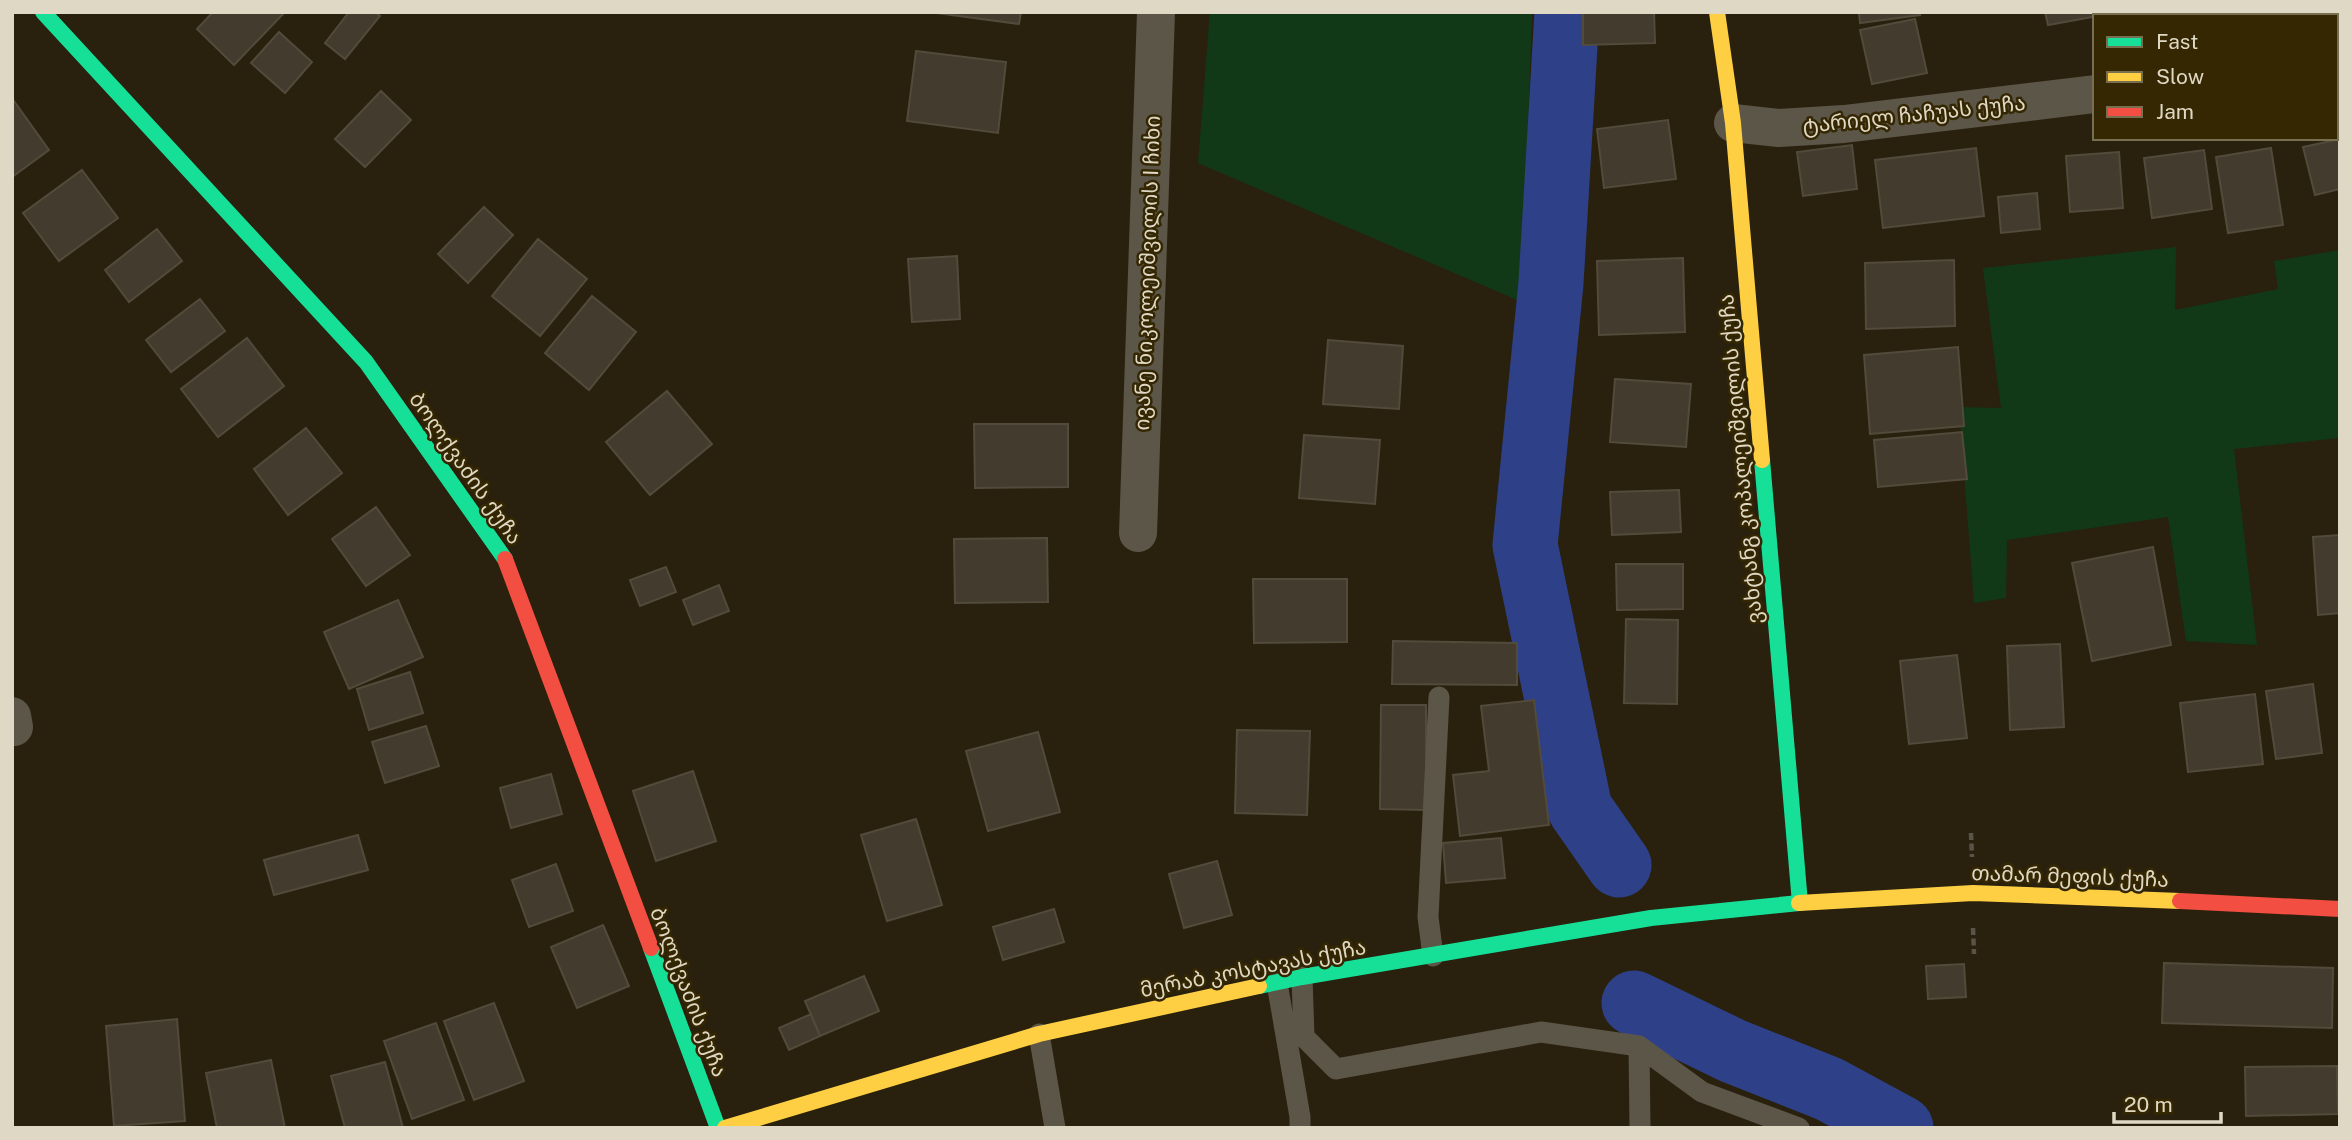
<svg xmlns="http://www.w3.org/2000/svg" width="2352" height="1140" font-family="'Public Sans','Noto Sans Georgian',sans-serif">
  <rect width="100%" height="100%" fill="#29210d"/>
  <path fill="#113918" d="M1210,12H1532L1522,302L1198,163Z
    M2176,247L2175,310L2278,289L2274,261L2340,250V438L2234,449L2257,645L2186,641L2168,517L2007,540L2006,598L1974,603L1959,407L2001,408L1983,268Z"/>
  <g fill="none" stroke-linecap="round" stroke-linejoin="round">
    <path stroke="#2e4188" stroke-width="65" d="M1567,12L1551,283L1525,545L1580,809L1619,865
      M1634,1003L1733,1051L1829,1089L1901,1128"/>
  </g>
  <path fill="#433b2d" stroke="#524a3b" stroke-width="2" d="M213,12H285L234,65L197,29Z
    M349,12H375L380,16L345,59L325,43Z
    M929,12H1021L1019,24Z
    M1583,12H1654L1655,43L1583,45Z
    M1859,12H1920V15L1860,23Z
    M2045,12H2097L2098,16L2048,25Z
    M2119,12H2164L2149,16H2120Z
    M1915,19L1927,73L1872,84L1860,30Z
    M279,32L312,62L285,93L251,63Z
    M916,51L1006,62L998,133L907,121Z
    M381,91L411,120L365,167L335,139Z
    M14,101L49,150L12,177V103Z
    M1668,120L1676,179L1604,188L1597,129Z
    M2340,139V189L2315,195L2303,147Z
    M1852,145L1857,189L1803,196L1797,152Z
    M1976,148L1984,216L1883,228L1875,160Z
    M2271,148L2283,225L2228,233L2216,157Z
    M2204,150L2212,209L2152,218L2144,158Z
    M2119,152L2123,208L2070,212L2066,156Z
    M82,170L118,218L59,261L23,213Z
    M2037,193L2040,229L2001,233L1998,197Z
    M484,207L513,235L468,283L438,254Z
    M157,229L182,261L129,302L105,270Z
    M538,239L587,279L540,336L492,296Z
    M957,256L960,319L912,322L908,259Z
    M1683,258L1685,332L1599,335L1597,261Z
    M1954,260L1955,326L1866,329L1865,263Z
    M592,296L636,332L589,390L545,353Z
    M200,299L225,331L171,372L146,340Z
    M247,338L284,386L218,437L181,389Z
    M1328,340L1403,346L1399,409L1323,404Z
    M1958,347L1964,426L1870,434L1864,355Z
    M1615,379L1691,384L1686,447L1610,442Z
    M667,391L712,444L650,495L606,442Z
    M974,424H1068V487L975,488Z
    M306,428L342,473L288,515L254,469Z
    M1962,432L1967,479L1878,487L1874,440Z
    M1304,435L1380,440L1375,504L1299,498Z
    M1679,490L1681,532L1612,535L1610,492Z
    M376,507L410,555L366,586L332,539Z
    M2340,535V613L2318,615L2313,537Z
    M1047,538L1048,602L955,603L954,539Z
    M2153,547L2171,645L2092,661L2072,563Z
    M1616,564H1683V609L1617,610Z
    M666,567L676,592L640,606L630,580Z
    M1253,579H1347V642L1254,643Z
    M719,585L729,611L693,625L683,600Z
    M398,600L423,657L349,689L324,632Z
    M1626,619L1678,620L1677,704L1624,703Z
    M1393,641L1517,643V685L1392,684Z
    M2060,644L2064,727L2010,730L2007,646Z
    M1957,655L1967,738L1909,744L1900,661Z
    M410,672L423,713L369,730L357,689Z
    M2313,684L2322,753L2276,759L2266,691Z
    M2255,694L2263,764L2188,772L2180,703Z
    M1534,700L1549,825L1460,836L1453,775L1489,771L1481,706Z
    M1381,705H1426V810L1380,809Z
    M426,726L439,766L385,783L372,742Z
    M1237,730L1310,731L1307,815L1235,813Z
    M1038,732L1060,812L988,831L966,751Z
    M693,771L716,841L656,861L633,791Z
    M551,774L562,814L511,828L500,788Z
    M916,819L942,905L887,921L861,835Z
    M358,835L368,870L274,895L264,860Z
    M1501,838L1505,878L1446,883L1443,843Z
    M1217,861L1232,915L1184,928L1169,874Z
    M556,864L573,911L529,927L512,880Z
    M1054,909L1064,942L1003,960L993,927Z
    M603,925L629,986L577,1008L551,947Z
    M2164,963L2333,968L2332,1028L2162,1023Z
    M1964,964L1966,997L1928,999L1926,966Z
    M864,976L879,1011L820,1036L805,1001Z
    M494,1003L524,1081L474,1100L444,1021Z
    M811,1014L820,1036L789,1050L779,1028Z
    M177,1019L185,1121L114,1126L106,1026Z
    M436,1023L464,1100L412,1119L384,1041Z
    M271,1060L285,1128H217L206,1073Z
    M385,1062L403,1128H345L331,1076Z
    M2337,1066L2338,1114L2246,1116L2245,1067Z"/>
  <g fill="none" stroke-linecap="round" stroke-linejoin="round">
    <path stroke="#595447" stroke-width="4.5" stroke-dasharray="7 3.5" stroke-linecap="butt" d="M1971,833L1972,857
      M1973,928L1974,954"/>
    <path stroke="#5c5649" stroke-width="21" d="M1433,956L1428,917L1439,697
      M1302,977L1304,1037L1336,1069L1541,1032L1639,1046L1702,1092L1799,1128
      M1277,983L1300,1117V1128
      M1039,1034L1055,1128
      M1639,1046L1640,1128"/>
    <path stroke="#5c5649" stroke-width="38" d="M2336,60L2340,59
      M1733,123L1779,128L1844,124L2095,94
      M1138,533L1156,12
      M12,716L14,727"/>
    <path stroke="#16e098" stroke-width="16" d="M43,12L366,362L505,559
      M1762,460L1800,903
      M651,948L718,1128
      M1259,986L1302,977L1651,918L1799,903"/>
    <path stroke="#ffcf43" stroke-width="16" d="M1717,12L1733,123L1762,460
      M1799,903L1973,893L2180,901
      M725,1128L1039,1034L1259,986"/>
    <path stroke="#f24e42" stroke-width="16" d="M505,559L651,948
      M2180,901L2340,909"/>
  </g>
  <g text-anchor="middle" dominant-baseline="central" stroke-width="5" stroke-linejoin="round" paint-order="stroke">
    <g font-size="21" fill="#dfd8c4" stroke="#342702">
      <text transform="translate(1914 114) rotate(-6)">ტარიელ ჩაჩუას ქუჩა</text>
      <text transform="translate(1147 273) rotate(-88)">ივანე ნიკოლეიშვილის I ჩიხი</text>
      <text transform="translate(1740 459) rotate(-95)">ვახტანგ კოპალეიშვილის ქუჩა</text>
      <text transform="translate(466 468) rotate(55)">ბოლქვაძის ქუჩა</text>
      <text transform="translate(2070 876) rotate(2)">თამარ მეფის ქუჩა</text>
      <text transform="translate(1253 968) rotate(-11)">მერაბ კოსტავას ქუჩა</text>
      <text transform="translate(689 992) rotate(69)">ბოლქვაძის ქუჩა</text>
    </g>
  </g>
  <rect width="2352" height="1140" fill="none" stroke="#dfd8c4" stroke-width="28"/>
  <rect x="2093" y="14" width="245" height="126" fill="#342702" stroke="#786e50" stroke-width="2"/>
  <rect x="2107" y="37" width="35" height="10" fill="#16e098" stroke="#786e50" stroke-width="2"/>
  <text x="2156" y="49" font-size="21" fill="#dfd8c4">Fast</text>
  <rect x="2107" y="72" width="35" height="10" fill="#ffcf43" stroke="#786e50" stroke-width="2"/>
  <text x="2156" y="84" font-size="21" fill="#dfd8c4">Slow</text>
  <rect x="2107" y="107" width="35" height="10" fill="#f24e42" stroke="#786e50" stroke-width="2"/>
  <text x="2156" y="119" font-size="21" fill="#dfd8c4">Jam</text>
  <path d="M2114 1112v10h107v-10" fill="none" stroke="#dfd8c4" stroke-width="3.5"/>
  <text x="2124" y="1112" font-size="21" fill="#dfd8c4" stroke="#342702" stroke-width="5" paint-order="stroke">20 m</text>
</svg>
